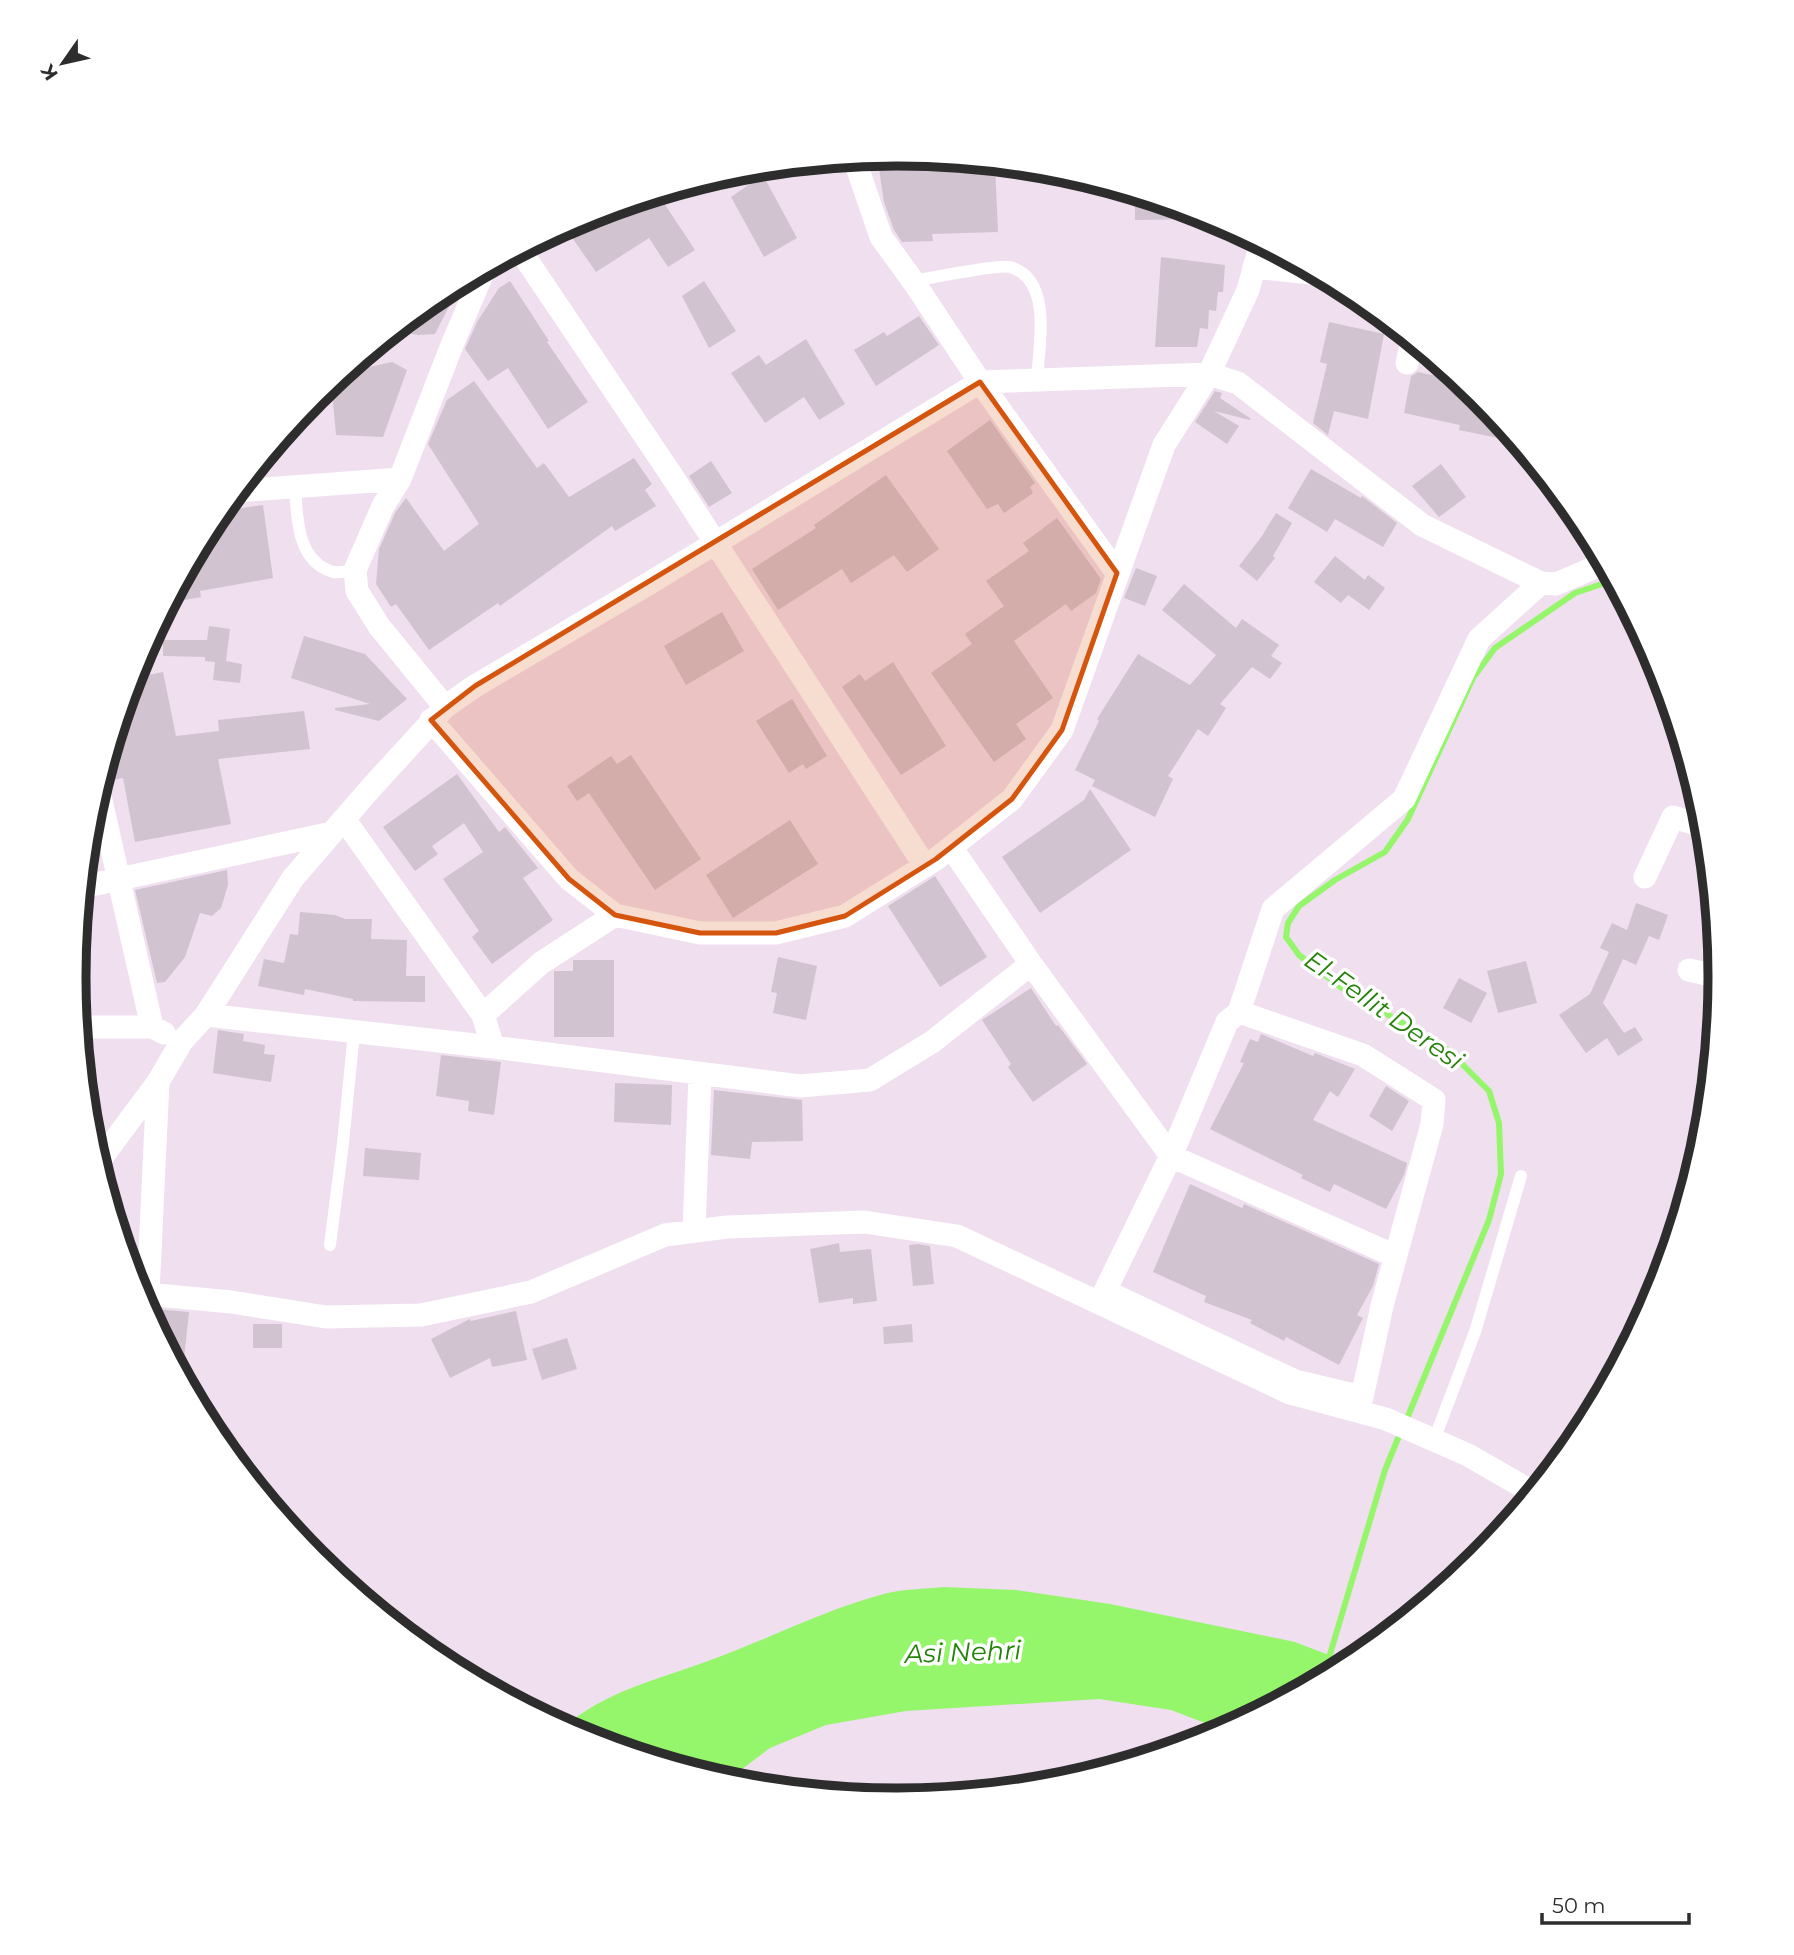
<svg xmlns="http://www.w3.org/2000/svg" width="1794" height="1955" font-family="Montserrat,sans-serif">
  <rect width="100%" height="100%" fill="#efdfef"/>
  <path fill="#95f66c" d="M943,1587L1016,1590L1110,1604L1295,1642L1352,1664L1226,1731L1171,1710L1099,1699L906,1711L826,1725L770,1748L725,1782L582,1738L563,1728C605,1691 657,1680 708,1661C767,1640 823,1610 884,1594C903,1589 924,1589 943,1587Z"/>
  <g fill="none" stroke-linecap="round" stroke-linejoin="round">
    <path stroke="#95f66c" stroke-width="6" d="M1406,1421L1489,1220L1501,1174L1499,1123L1489,1091L1447,1049L1342,988L1299,955L1286,937L1288,923L1299,906L1335,880L1385,852L1408,819L1473,678L1495,648L1575,593L1614,580
      M1328,1661L1385,1470L1401,1431"/>
  </g>
  <path fill="#d2c3d1" d="M951,159L995,164L998,232L932,234L933,241L902,242L894,230L884,202L879,169L951,162Z
    M763,175L797,238L764,257L731,197Z
    M1135,193L1208,215L1207,219L1135,220Z
    M658,194L695,250L668,267L649,238L596,272L564,226L582,217Z
    M1161,257L1225,265L1223,292H1218L1216,311L1209,310L1208,329L1200,328L1197,347H1155Z
    M462,281L435,334L419,335L393,331L440,293Z
    M510,281L549,341L547,342L588,402L548,429L508,368L488,381L465,349L477,322L499,288Z
    M704,281L736,331L709,348L682,296Z
    M919,316L939,345L876,386L854,350L884,332L887,336Z
    M1329,322L1384,334L1368,419L1334,411L1328,435L1313,423L1327,364L1320,362Z
    M806,339L845,404L819,420L804,397L765,423L731,373L759,355L766,365Z
    M392,362L407,370L383,437L336,435L331,382L342,373Z
    M1418,372L1459,381L1456,392L1481,397L1502,422L1498,438L1459,430L1460,425L1404,413L1411,376Z
    M474,381L537,468L544,463L569,497L634,458L652,484L645,490L656,506L615,531L612,526L500,606L498,603L429,650L396,604L391,607L376,584L379,549L395,513L406,498L444,551L479,524L428,444L447,400Z
    M1215,391L1222,393L1220,398L1251,419L1250,420L1214,411L1239,426L1227,444L1195,422Z
    M990,420L1035,483L1030,487L1033,493L1004,513L998,504L987,509L947,451Z
    M711,461L732,493L709,507L689,476Z
    M1441,464L1466,497L1439,517L1412,486Z
    M1311,469L1361,498L1362,496L1397,523L1383,547L1335,519L1327,532L1288,508Z
    M886,475L939,549L907,572L894,555L851,583L842,569L778,610L752,569L816,528L814,525Z
    M263,505L273,578L200,591L201,597L168,603L213,520L220,511Z
    M1276,513L1292,523L1273,556L1275,558L1257,581L1239,566L1262,536Z
    M1057,518L1101,579L1096,593L1071,611L1066,604L1014,641L1053,698L1016,724L1026,739L994,762L931,673L972,644L965,634L1004,606L986,581L1029,551L1023,543Z
    M1335,556L1365,580L1368,575L1385,588L1369,610L1348,595L1341,603L1314,582Z
    M1136,568L1157,576L1145,606L1124,598Z
    M1184,584L1236,628L1242,619L1279,645L1271,656L1282,663L1270,679L1252,667L1220,704L1226,708L1208,736L1198,729L1168,776L1173,779L1155,817L1092,786L1095,780L1075,770L1099,721L1097,719L1138,654L1190,685L1216,655L1162,610Z
    M722,612L744,651L686,685L664,646Z
    M209,626L230,629L226,661L242,664L240,683L213,680L215,662L205,661V657L163,656V640H207Z
    M304,636L365,654L407,699L379,721L335,710V708L370,704L291,678Z
    M893,662L946,746L901,775L842,687L860,674L865,681Z
    M163,672L176,736L219,731L218,720L304,711L310,749L218,759L231,824L135,842L123,778L113,780L109,754L132,678Z
    M792,699L827,756L806,769L803,764L789,773L756,721Z
    M631,755L701,859L655,890L589,793L577,801L567,786L611,756L617,764Z
    M457,774L499,832L505,827L538,868L523,878L553,920L492,964L472,937L479,931L443,879L483,852L464,823L432,846L438,854L415,871L383,827Z
    M1090,789L1131,850L1040,913L1002,857L1084,800Z
    M790,820L818,864L733,918L706,875Z
    M227,870L228,885L221,908L212,916L200,913L185,957L165,982L157,983L135,890Z
    M935,876L987,957L940,987L888,906Z
    M1636,903L1668,915L1659,940L1649,936L1636,965L1623,959L1603,1003L1624,1033L1635,1027L1643,1040L1618,1056L1607,1038L1586,1053L1559,1015L1590,994L1609,952L1600,948L1612,923L1627,930Z
    M300,912L335,915L345,919H372L371,939L407,940L406,976H425V1002L353,1001V999L305,989L304,995L258,986L264,959L284,963L290,934L298,935Z
    M778,957L817,966L806,1020L773,1013L777,993L771,992Z
    M573,960H614V1037H554V971H573Z
    M1526,961L1537,1003L1498,1013L1487,971Z
    M1459,978L1487,993L1471,1023L1443,1008Z
    M1031,988L1056,1026L1058,1025L1087,1064L1033,1102L1008,1067L1011,1064L982,1020Z
    M218,1030L244,1034L243,1041L265,1045L264,1054L275,1055L271,1082L213,1073Z
    M1261,1034L1313,1056L1315,1053L1355,1069L1338,1097L1330,1091L1313,1120L1407,1163L1404,1175L1386,1209L1334,1184L1330,1192L1301,1178L1303,1175L1210,1129L1244,1063L1240,1062L1250,1039L1258,1042Z
    M441,1055L501,1062L494,1115L468,1111L469,1101L436,1096Z
    M615,1083L672,1085L671,1125L614,1122Z
    M1386,1086L1409,1101L1392,1131L1369,1116Z
    M714,1090L802,1100L803,1141L752,1142L750,1159L711,1155Z
    M365,1148L421,1153L419,1180L363,1176Z
    M1190,1184L1242,1208L1244,1204L1379,1264L1373,1286L1357,1315L1363,1318L1339,1365L1286,1337L1284,1341L1250,1323L1252,1320L1204,1302L1206,1296L1153,1272Z
    M839,1243L840,1252L871,1249L877,1301L853,1304V1298L819,1303L810,1249Z
    M918,1244L930,1246L934,1284L913,1286L909,1245Z
    M144,1308L189,1312L182,1378L146,1311Z
    M516,1311L527,1360L492,1367L490,1358L450,1378L431,1339L470,1319L471,1321Z
    M253,1324H282V1348H253Z
    M912,1324L913,1342L884,1344L883,1327Z
    M567,1338L577,1369L542,1380L532,1349Z"/>
  <g fill="none" stroke-linecap="round" stroke-linejoin="round">
    <path stroke="#fff" stroke-width="12" d="M913,281C931,278 998,264 1010,267C1053,279 1039,346 1037,379
      M295,486C297,516 296,561 333,572C339,573 349,571 355,570
      M330,1245L343,1143L354,1033
      M1434,1440L1475,1332L1521,1176"/>
    <path stroke="#fff" stroke-width="23" d="M854,158L881,237L913,281L980,382L1117,573
      M520,250L672,476L925,866
      M1254,267L1320,274
      M1407,363L1412,340
      M236,491L400,479
      M445,707L379,626L357,591L355,570L383,506L400,479L452,345L485,268
      M431,720L569,879L615,915L700,933H776L845,916L936,859L1012,799L1062,730L1164,445L1209,374L1248,290L1261,243
      M98,787L152,1027
      M344,819L483,1015
      M951,847L1031,964L1171,1156L1395,1256
      M1645,877L1673,817L1706,827
      M82,887L332,833
      M1689,970L1720,977
      M1239,1012L1363,1055L1434,1100L1432,1124L1382,1306L1362,1397L1295,1381L1105,1291L1171,1156L1227,1022Z
      M1239,1012L1273,909L1404,799L1479,639L1541,583
      M206,1015L493,1047L800,1086L870,1080L932,1042L1031,964
      M78,1027H152L164,1033
      M493,1047L483,1015L541,963L615,915
      M97,1164L158,1082L182,1041L206,1015L293,878L370,789L445,707L475,686L648,584L980,382L1209,374L1238,383L1422,525L1541,583L1556,584L1605,563
      M694,1231L700,1074
      M136,1293L231,1302L326,1317L421,1315L531,1292L665,1235L727,1227L864,1222L957,1236L1290,1393L1386,1419L1468,1455L1534,1493
      M148,1294L158,1082"/>
  </g>
  <path fill="#d5550f" fill-opacity="0.2" stroke="#d5550f" stroke-width="5" stroke-linejoin="round" d="M980,382L1117,573L1062,730L1012,799L936,859L845,916L776,933H700L615,915L569,879L431,720L475,686Z"/>
  <g text-anchor="middle" dominant-baseline="central" stroke-width="7" stroke-linejoin="round" paint-order="stroke">
    <g font-size="26" font-style="italic" fill="#238208" stroke="#fff">
      <text transform="translate(1384 1010) rotate(35)">El-Fellit Deresi</text>
      <text transform="translate(963 1652) rotate(-2)">Asi Nehri</text>
    </g>
  </g>
  <path d="M0 0H1794V1955H0ZM86 977a811 811 0 1 1 1622 0a811 811 0 1 1-1622 0Z" fill="#fff" fill-rule="evenodd"/>
  <path fill="none" stroke="#2d2d2d" stroke-width="9" d="M86 977a811 811 0 1 1 1622 0a811 811 0 1 1-1622 0Z"/>
  <g transform="translate(63 63) rotate(236)" stroke="#ffffff" stroke-width="5" paint-order="stroke">
  <path d="M0-5L12 26L0 18L-12 26Z" fill="#2d2d2d"/>
  <text y="-10" font-size="19" font-weight="bold" text-anchor="middle" fill="#2d2d2d">K</text>
  </g>
  <path d="M1542 1913v10h147v-10" fill="none" stroke="#2d2d2d" stroke-width="3.5"/>
  <text x="1552" y="1913" font-size="21" fill="#2d2d2d" stroke="#ffffff" stroke-width="5" paint-order="stroke">50 m</text>
</svg>
